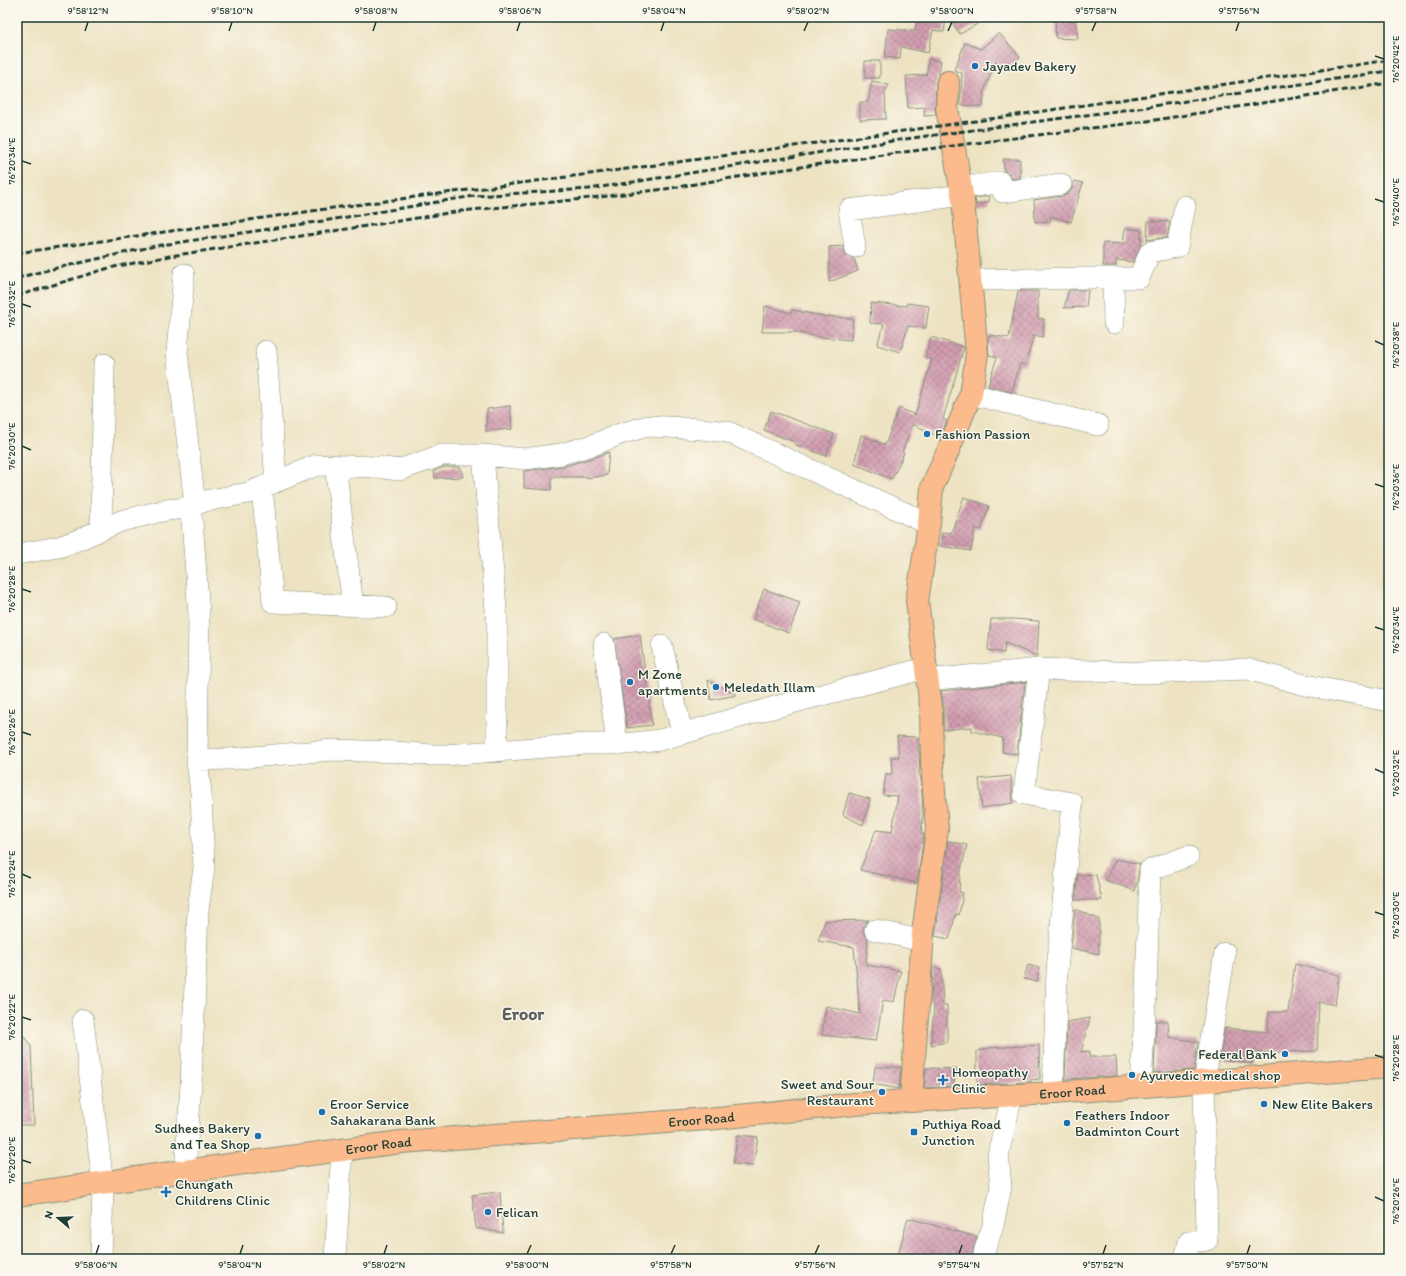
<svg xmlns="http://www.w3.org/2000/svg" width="1406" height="1276" font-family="Itim,sans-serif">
  <defs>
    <pattern id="building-cross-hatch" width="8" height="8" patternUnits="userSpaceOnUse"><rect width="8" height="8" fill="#d29db0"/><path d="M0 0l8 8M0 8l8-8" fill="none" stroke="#aa8190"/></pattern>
  </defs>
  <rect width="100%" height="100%" fill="#fbf7ec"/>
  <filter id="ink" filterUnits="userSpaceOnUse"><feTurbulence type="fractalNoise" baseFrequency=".025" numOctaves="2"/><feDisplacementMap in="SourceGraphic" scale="8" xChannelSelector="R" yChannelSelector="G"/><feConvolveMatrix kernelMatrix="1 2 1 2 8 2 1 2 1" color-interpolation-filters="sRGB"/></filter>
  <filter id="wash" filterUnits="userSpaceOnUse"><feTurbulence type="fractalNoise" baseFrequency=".012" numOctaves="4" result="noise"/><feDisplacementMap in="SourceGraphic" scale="16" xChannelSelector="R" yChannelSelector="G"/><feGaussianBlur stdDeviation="0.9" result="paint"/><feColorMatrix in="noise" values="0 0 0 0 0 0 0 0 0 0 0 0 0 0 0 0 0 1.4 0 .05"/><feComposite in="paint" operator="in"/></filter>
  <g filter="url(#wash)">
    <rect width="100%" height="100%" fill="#ede3c2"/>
    <g id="blocks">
      <path fill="url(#building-cross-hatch)" d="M917,17H946L944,32L933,30L928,53L901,47L900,59L885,57L888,29L915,31Z
        M948,17H989L960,34Z
        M1055,17H1075L1078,39L1056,38Z
        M999,33L1020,57L1005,70L996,61L984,91L983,107L960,105L962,73L954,70L965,43L981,49Z
        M929,59L941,61L939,73L936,82L935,108L936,115L924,116L925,107L908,108L906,76L926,75Z
        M865,61H880V78H865Z
        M872,81L889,85L885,92L886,119L860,120V102H868Z
        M1003,159H1020V178L1012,179L1010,174L1004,171Z
        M1074,181L1083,183L1071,222L1050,216L1051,221L1035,222L1034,200L1063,196L1068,194L1072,189L1073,182Z
        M990,196L989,202L976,205L975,198Z
        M1148,221L1170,222L1167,237L1147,240Z
        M1125,228L1141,230V245L1133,262L1116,260V266H1103V243L1123,244Z
        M843,246L846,255L854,259L858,271L829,282V247Z
        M1069,290H1088L1086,307L1064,308Z
        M1018,291H1038V318L1044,319L1043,337L1034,335L1025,365L1020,364L1012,392L988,386L997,357L989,355L988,340L989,335L1009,338Z
        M871,303L907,306V303L929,306L926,328L908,326L900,352L877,345L884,324L870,323Z
        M765,306L791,313L792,310L828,317V316L853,319L851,340L820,337L794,332H762Z
        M931,337L964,347L943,419L947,421L939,437L913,424L902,452L904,453L892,479L854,464L861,435L885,445L899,408L915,415L932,360L925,358Z
        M510,406L512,429L486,431L487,409Z
        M771,411L834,434L826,456L794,444L795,442L764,430Z
        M609,452L607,475L587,478V477H551V490L524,488V471L564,466L596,457Z
        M444,467H460L463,477L435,478L434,471Z
        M964,497L989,506L981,530L975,528L971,551L940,546L942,532L951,533Z
        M764,589L800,602L789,633L753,619Z
        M991,619H1014L1039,621L1037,656L1005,643L1004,653L988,650Z
        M640,635L652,725L627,728L614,639Z
        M708,680L737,695L711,700Z
        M1025,682L1017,754L1002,752L1003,738L972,731V727L944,730V707L941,691Z
        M897,736L918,737L920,771H918L921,779L923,815L921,834H924L917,883L860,870L876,830L892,832L898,796L883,795L886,774H892L891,757H899Z
        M1011,776L1013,803L982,808L979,779Z
        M849,793L870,799L863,825L843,815Z
        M948,841L967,845L960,874L959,892L963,893L959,915L956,914L949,939L935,936Z
        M1116,859L1140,864L1135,891L1105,880Z
        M1078,874L1096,875L1102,900H1075Z
        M1075,909L1099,919V954L1071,948Z
        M869,920L866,922L863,928L864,934L868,939L866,965L901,971L894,1002L883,1000L876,1041L822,1035L826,1006L860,1014L854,947L818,941L825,921Z
        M1295,964L1339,975L1335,1005L1319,1002L1317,1051L1253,1053V1064L1220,1059L1225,1028L1267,1032L1269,1012H1288Z
        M1028,965L1039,968L1037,982L1024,979Z
        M933,967L941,969L943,1005H947V1042L931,1045L934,1007L931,1003Z
        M1090,1018L1081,1052L1090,1051L1089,1057H1116L1117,1076L1065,1079L1067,1022Z
        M1156,1021H1168L1169,1037L1198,1042L1194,1070L1154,1073Z
        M17,1027L31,1046L34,1125H17Z
        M1039,1045L1040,1079L1030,1080L1031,1082L977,1085V1051L989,1048Z
        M875,1067H901L899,1089L873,1084Z
        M926,1068L957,1069L953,1086L924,1088Z
        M738,1135L758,1137L753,1166L733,1164Z
        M500,1192L503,1233L476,1228L472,1195Z
        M908,1218L977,1237L971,1259H897Z"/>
    </g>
  </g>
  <g filter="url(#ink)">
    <use href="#blocks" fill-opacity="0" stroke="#86907b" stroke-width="1"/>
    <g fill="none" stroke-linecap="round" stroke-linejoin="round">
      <g stroke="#86907b" stroke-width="22">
        <path id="minor" d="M962,188L1001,182L1003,192L1061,184
          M855,247L849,210L963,195
          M184,274L177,352L195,505
          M1113,278L1114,323
          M972,280L1087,278H1139L1150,252L1177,247L1185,206
          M266,351L276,482
          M971,394L1098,425
          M483,455L497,621V752
          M335,465L353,606
          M262,488L273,602L386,607
          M187,508L205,501L248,493L317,465L376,467L399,470L442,455H483L525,459L561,454L593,445L620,434L648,426L701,429L728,432L929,524
          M101,530L104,364
          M17,554L59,547L78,540L121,521L166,510L187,508L192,520L199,615L197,760L201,793L204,868L198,910L191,1085L185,1171
          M604,644L617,744
          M662,646L682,733
          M1039,669L1143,673L1247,669L1305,685L1389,701
          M927,680L1039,669L1024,794L1072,803L1057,971L1053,1093
          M197,760L229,759L332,750L396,752L431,755H445L586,744H626L660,740L768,709L926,668
          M875,930L923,941
          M83,1020L103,1184L101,1259
          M1141,1087L1146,991L1150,870L1188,856
          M335,1259L342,1150
          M983,1259L985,1249L993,1226L1001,1187L998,1155L1012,1096
          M1185,1259L1189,1242L1207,1240V1236L1204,1082L1225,953"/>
      </g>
      <g stroke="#86907b" stroke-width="24">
        <g id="major">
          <path d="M911,1101L923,933L937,829L932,764L931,707L917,601L929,524L932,487L948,451L971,394L977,354L963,200L947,108L948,82"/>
          <path id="s1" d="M17,1195L185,1171L401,1142L707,1119L855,1104L1053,1093L1389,1067"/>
        </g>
      </g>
      <use href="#minor" stroke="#fff" stroke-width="21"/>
      <use href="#major" stroke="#fbbb8d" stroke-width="22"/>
      <path stroke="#1f3d34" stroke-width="3" stroke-dasharray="6 3" stroke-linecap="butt" d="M17,253L340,207L627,169L990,119L1389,60
        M17,278L48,270L155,246L323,221L474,196L589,189L905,139L1146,107L1389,71
        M17,296L109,268L170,256L386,223L461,211L574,200L665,189L780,170L897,153L1155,120L1389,83"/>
    </g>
  </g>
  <path fill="none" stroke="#1f3d34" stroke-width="1.5" d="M85,31L88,22M229,31L232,22M373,31L376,22M517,31L520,22M661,31L664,22M804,31L808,22M948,31L952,22M1092,31L1096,22M1236,31L1239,22M1375,56L1384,59M22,161L31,164M1375,199L1384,202M22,304L31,307M1375,341L1384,345M22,446L31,450M1375,484L1384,487M22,589L31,592M1375,627L1384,630M22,732L31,735M1375,769L1384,773M22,874L31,878M1375,912L1384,915M22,1017L31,1020M1375,1055L1384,1058M22,1160L31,1163M1375,1197L1384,1201M96,1254L99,1245M240,1254L243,1245M384,1254L387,1245M527,1254L531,1245M671,1254L675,1245M815,1254L819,1245M959,1254L962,1245M1103,1254L1106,1245M1247,1254L1250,1245"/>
  <g fill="#1f6fb2" stroke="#fbf7ec" stroke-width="1.5">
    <circle cx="975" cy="66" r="4"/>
    <circle cx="927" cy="434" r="4"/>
    <circle cx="630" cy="682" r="4"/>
    <circle cx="716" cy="687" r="4"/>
    <circle cx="1285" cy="1054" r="4"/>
    <circle cx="1132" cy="1075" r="4"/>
    <path d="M941 1074h4v4h4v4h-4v4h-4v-4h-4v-4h4z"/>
    <circle cx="882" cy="1092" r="4"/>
    <circle cx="1264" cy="1104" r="4"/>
    <circle cx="322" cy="1112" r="4"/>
    <circle cx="1067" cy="1123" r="4"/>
    <rect x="910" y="1128" width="8" height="8" rx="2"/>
    <circle cx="258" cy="1136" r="4"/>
    <path d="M164 1186h4v4h4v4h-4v4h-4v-4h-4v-4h4z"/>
    <circle cx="488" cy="1212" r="4"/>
  </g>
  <g text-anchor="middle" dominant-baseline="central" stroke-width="3" stroke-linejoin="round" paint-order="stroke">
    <g font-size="14" fill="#1f3d34" stroke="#fbf7ec" text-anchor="start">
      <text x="983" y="66">Jayadev Bakery</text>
      <text x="935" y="434">Fashion Passion</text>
      <text x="638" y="674">M Zone<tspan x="638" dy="16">apartments</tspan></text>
      <text x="724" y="687">Meledath Illam</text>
      <text x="1277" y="1054" text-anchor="end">Federal Bank</text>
      <text x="952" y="1072">Homeopathy<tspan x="952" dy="16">Clinic</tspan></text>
      <text x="1140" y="1075">Ayurvedic medical shop</text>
      <text x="874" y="1084" text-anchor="end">Sweet and Sour<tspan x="874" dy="16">Restaurant</tspan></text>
      <text x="330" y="1104">Eroor Service<tspan x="330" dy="16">Sahakarana Bank</tspan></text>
      <text x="1272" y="1104">New Elite Bakers</text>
      <text x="1075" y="1115">Feathers Indoor<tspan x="1075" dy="16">Badminton Court</tspan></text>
      <text x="922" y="1124">Puthiya Road<tspan x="922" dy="16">Junction</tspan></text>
      <text x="250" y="1128" text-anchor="end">Sudhees Bakery<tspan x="250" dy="16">and Tea Shop</tspan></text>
      <text x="175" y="1184">Chungath<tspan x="175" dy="16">Childrens Clinic</tspan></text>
      <text x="496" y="1212">Felican</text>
    </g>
    <g font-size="14" fill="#1f3d34" stroke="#fbf7ec">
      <text stroke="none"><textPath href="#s1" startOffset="1061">Eroor Road</textPath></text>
      <text stroke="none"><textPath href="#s1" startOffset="689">Eroor Road</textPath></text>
      <text stroke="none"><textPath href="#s1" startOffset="365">Eroor Road</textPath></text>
    </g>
    <g font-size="18" font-weight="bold" fill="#5e5f5f" stroke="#fbf7ec">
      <text x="523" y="1014">Eroor</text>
    </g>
  </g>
  <rect width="1406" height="1276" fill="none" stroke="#fbf7ec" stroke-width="44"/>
  <g transform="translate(58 1218) rotate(289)" stroke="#fbf7ec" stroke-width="3" paint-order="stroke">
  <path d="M0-3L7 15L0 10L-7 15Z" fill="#1f3d34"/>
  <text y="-6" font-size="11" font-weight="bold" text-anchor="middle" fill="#1f3d34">N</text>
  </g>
  <rect x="22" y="22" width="1362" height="1232" fill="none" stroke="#1f3d34" stroke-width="1.5"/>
  <g font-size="10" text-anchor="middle" fill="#1f3d34">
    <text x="88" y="14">9°58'12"N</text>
    <text x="232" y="14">9°58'10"N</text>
    <text x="376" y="14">9°58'08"N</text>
    <text x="520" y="14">9°58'06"N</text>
    <text x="664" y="14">9°58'04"N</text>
    <text x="808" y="14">9°58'02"N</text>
    <text x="952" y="14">9°58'00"N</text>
    <text x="1096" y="14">9°57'58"N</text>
    <text x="1239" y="14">9°57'56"N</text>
    <text transform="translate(1395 59) rotate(-90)" y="4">76°20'42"E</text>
    <text transform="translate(11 161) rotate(-90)" y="4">76°20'34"E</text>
    <text transform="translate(1395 202) rotate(-90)" y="4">76°20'40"E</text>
    <text transform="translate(11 304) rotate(-90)" y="4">76°20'32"E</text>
    <text transform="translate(1395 345) rotate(-90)" y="4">76°20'38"E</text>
    <text transform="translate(11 446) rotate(-90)" y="4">76°20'30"E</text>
    <text transform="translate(1395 487) rotate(-90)" y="4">76°20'36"E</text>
    <text transform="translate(11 589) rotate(-90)" y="4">76°20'28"E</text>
    <text transform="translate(1395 630) rotate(-90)" y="4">76°20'34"E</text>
    <text transform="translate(11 732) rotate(-90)" y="4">76°20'26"E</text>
    <text transform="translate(1395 773) rotate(-90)" y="4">76°20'32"E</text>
    <text transform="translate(11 874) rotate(-90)" y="4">76°20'24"E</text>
    <text transform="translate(1395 915) rotate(-90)" y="4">76°20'30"E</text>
    <text transform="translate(11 1017) rotate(-90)" y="4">76°20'22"E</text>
    <text transform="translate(1395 1058) rotate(-90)" y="4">76°20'28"E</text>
    <text transform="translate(11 1160) rotate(-90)" y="4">76°20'20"E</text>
    <text transform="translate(1395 1201) rotate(-90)" y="4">76°20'26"E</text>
    <text x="96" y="1268">9°58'06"N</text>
    <text x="240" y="1268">9°58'04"N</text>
    <text x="384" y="1268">9°58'02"N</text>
    <text x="527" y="1268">9°58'00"N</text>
    <text x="671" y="1268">9°57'58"N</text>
    <text x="815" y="1268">9°57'56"N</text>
    <text x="959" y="1268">9°57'54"N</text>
    <text x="1103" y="1268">9°57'52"N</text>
    <text x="1247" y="1268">9°57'50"N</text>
  </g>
</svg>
